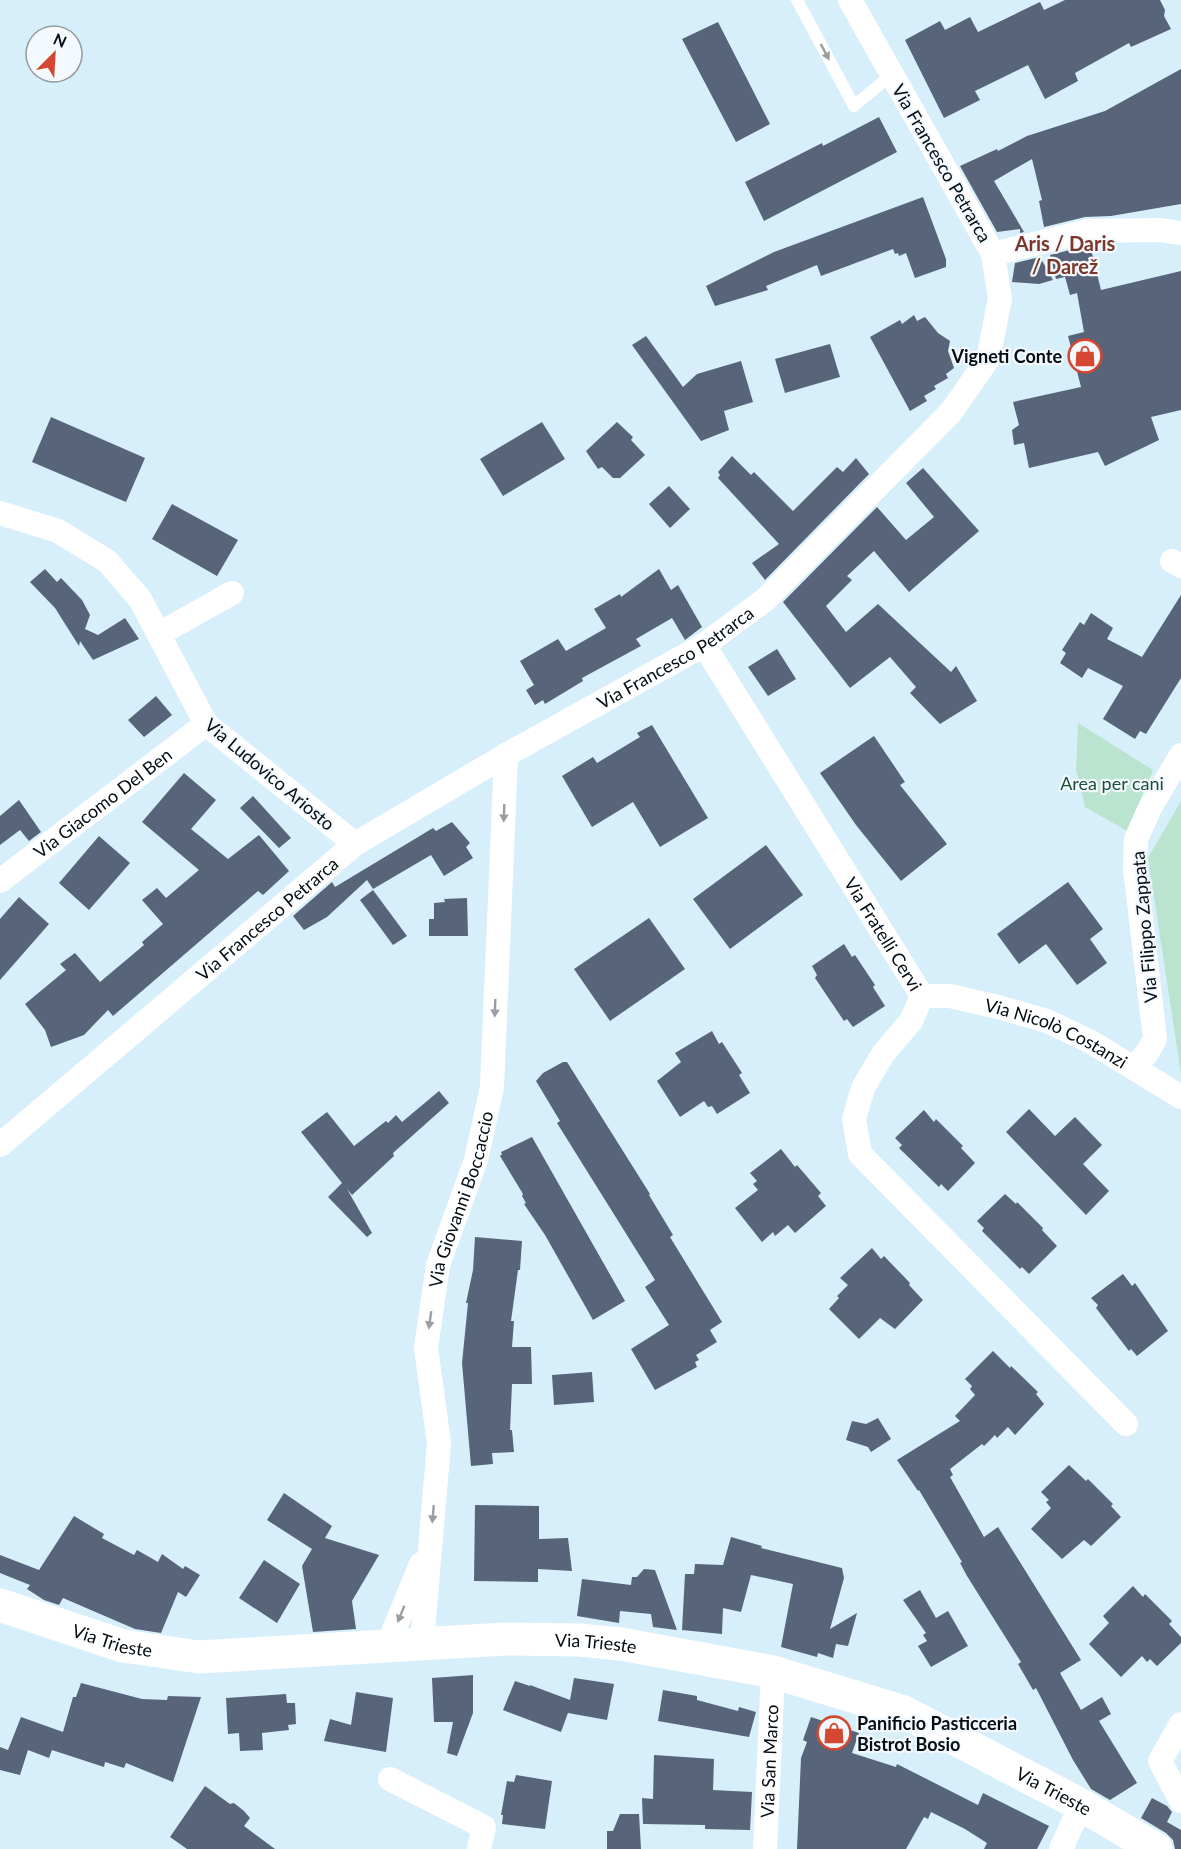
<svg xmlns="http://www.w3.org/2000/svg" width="1181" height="1849" font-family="Lato,sans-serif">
  <rect width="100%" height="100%" fill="#d7effb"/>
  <path fill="#bbe4d0" d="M1078,723L1153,770L1127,831L1085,807L1076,769Z
    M1181,801V1074L1148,858Z"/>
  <path fill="#576479" d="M1065,0H1160L1165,10L1164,16L1171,29L1131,47L1129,43L1075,73L1078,81L1045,99L1028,65L975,91L980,100L944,118L905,40L940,21L945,30L970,17L978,32L1040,2L1044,10Z
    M718,22L770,124L736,142L682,39Z
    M1181,69V204L1111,216L1085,217L1044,227L1039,201L1042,200L1032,159L994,181L1024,232L1020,233V229L997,232L960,166L997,149L998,151L1027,136L1105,111Z
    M879,117L897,152L764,221L745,182L822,143L823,146Z
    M923,197L946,259V267L915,278L906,253L899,256L898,253L895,254L893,249L821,276L817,265L766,286L768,290L715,306L706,286L774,252Z
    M1090,245L1101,290L1181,271V410L1151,417L1159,440L1105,466L1098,452L1029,468L1024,443L1014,445L1012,430L1019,425L1013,402L1081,387L1068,336L1084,332L1077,293L1070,295L1065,277L1056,279L1050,255Z
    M1040,257L1053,280L1039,284L1012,282L1015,263Z
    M914,315L917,321L925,317L938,333L950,341L948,351L954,368L946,374L948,378L934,386L936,389L924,396L927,401L910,411L870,337L900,320L902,324Z
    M646,336L683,387L697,374L741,361L753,402L724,411L729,430L701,441L632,345Z
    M830,344L840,377L785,393L775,359Z
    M51,417L145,458L126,502L32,462Z
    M542,422L565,459L503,496L480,459Z
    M617,422L633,437L631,440L645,455L620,478H613L602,467L598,469L586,451Z
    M732,456L751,475L754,472L793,511L837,467L843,472L856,458L869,474L765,580L752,563L779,544L718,478L720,475L718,472Z
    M923,468L979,531L909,592L874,551L847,576L852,580L826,606L846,632L878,604L951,672L956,666L977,701L940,724L910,693L916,687L890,657L850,688L783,602L877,507L906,540L934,517L906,483Z
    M669,486L690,509L670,528L649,504Z
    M172,504L238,540L217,576L152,539Z
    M45,569L57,582L61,578L82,600L90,615L85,629L98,635L125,618L139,639L93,660L80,641L79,646L55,608L30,582Z
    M659,569L671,590L678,585L702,627L685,640L672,618L636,639L641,646L582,678L583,681L545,704L543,700L535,705L526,690L534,685L520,661L558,639L566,651L606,628L594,609L620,594L621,597Z
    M1181,595V678L1146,734L1140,731L1135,739L1103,719L1123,686L1088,668L1082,678L1060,663L1066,653L1062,650L1080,622L1084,625L1091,613L1113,628L1107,639L1142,657Z
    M777,649L796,679L768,696L748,667Z
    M156,696L172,715L144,737L128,720Z
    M652,725L708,818L660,847L633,802L592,827L562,776L593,757L597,763L640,737L637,733Z
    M874,736L905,782L900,785L947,844L901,881L856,825L820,773Z
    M184,773L216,800L191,829L228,859L259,835L289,871L263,895L258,891L113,1016L108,1010L84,1035L51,1047L45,1030L25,1004L66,970L60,964L75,953L100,982L144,945L142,942L163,924L142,900L157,888L166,898L199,870L142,822Z
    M253,796L291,838L279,848L240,808Z
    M19,800L41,832L29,841L20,830L0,845V816Z
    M452,822L470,843L466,847L473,858L444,876L431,855L373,889L367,880L327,917L304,930L293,916L332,882L335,887L433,828L436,831Z
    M99,836L130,863L89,910L59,883Z
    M766,845L803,895L730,949L693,899Z
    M1068,882L1103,929L1090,939L1107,963L1077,985L1046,944L1019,964L997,934Z
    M373,890L407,936L393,945L360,900Z
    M19,897L49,924L0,980V919Z
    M467,898L468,936H429V919H434V903L445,902L444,899Z
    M649,918L685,969L610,1021L574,969Z
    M844,944L852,957L855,955L875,985L873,987L885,1006L853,1027L847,1019L844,1021L815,978L817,975L812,966Z
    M712,1031L719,1044L722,1042L742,1073L739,1075L750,1093L717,1114L712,1106L708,1107L704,1101L680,1117L657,1081L681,1062L675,1053Z
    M563,1062H567L650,1194L649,1195L673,1235L670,1237L722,1322L710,1330L717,1342L696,1355L699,1360L695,1362L697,1367L655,1390L631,1349L669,1325L645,1287L655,1280L557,1123L560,1121L536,1081L543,1073Z
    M439,1091L449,1103L393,1153L394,1156L352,1195L347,1189L372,1233L367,1237L328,1197L342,1183L301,1132L327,1112L354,1146L386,1121L388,1123L396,1115L402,1122Z
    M1029,1109L1055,1136L1075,1117L1102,1145L1083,1164L1109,1191L1086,1215L1006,1132Z
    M924,1110L934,1122L936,1119L963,1146L961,1148L975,1163L948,1191L941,1184L939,1187L899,1148L902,1145L895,1138Z
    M532,1137L625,1301L593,1320L545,1235L524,1204L526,1203L522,1196L523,1194L500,1156L502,1154L501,1152Z
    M781,1149L795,1167L797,1165L821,1193L818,1196L826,1206L795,1233L788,1225L775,1236L773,1232L762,1242L735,1208L758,1190L753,1184L757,1181L750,1173Z
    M1005,1194L1016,1204L1017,1202L1043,1228L1042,1230L1057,1246L1029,1274L1022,1267L1020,1269L982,1231L984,1228L977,1221Z
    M475,1237L522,1241L520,1270H518L511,1321H514L512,1347H531L532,1384H512L510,1430H512L514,1452L492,1453L493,1464L471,1466L462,1363L468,1303H466L473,1270Z
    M872,1248L881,1259L884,1256L910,1283L909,1285L923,1300L895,1329L880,1318L859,1339L829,1309L839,1298L837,1296L848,1285L840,1278Z
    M1123,1274L1132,1286L1135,1283L1168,1331L1137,1356L1131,1349L1129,1351L1096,1308L1098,1305L1091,1298Z
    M993,1351L1010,1368L1011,1366L1038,1392L1036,1394L1044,1404L1015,1435L1008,1427L997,1438L995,1435L984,1446L982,1444L950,1469L953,1475L950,1477L984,1537L998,1527L1081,1660L1060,1673L1081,1710L1102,1697L1111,1714L1099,1721L1137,1783L1110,1800L1091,1789L1073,1760L1036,1688L1033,1690L1018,1664L1021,1662L967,1576L960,1563L962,1562L919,1490L918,1491L897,1460L960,1421L955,1416L975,1395L970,1389L972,1386L965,1379Z
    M592,1372L594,1402L554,1405L552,1375Z
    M878,1418L891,1439L871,1452L868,1447L846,1440L852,1421L866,1424Z
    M1069,1465L1086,1481L1088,1479L1113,1504L1111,1506L1121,1517L1091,1546L1084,1540L1062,1559L1031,1529L1051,1508L1046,1502L1049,1500L1041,1492Z
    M284,1493L332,1526L325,1538L379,1555L352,1601L356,1629L313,1632L302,1566L312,1549L267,1520Z
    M475,1505L539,1506V1539L568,1538L572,1571L538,1569V1582L474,1581Z
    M74,1516L104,1534L102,1538L134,1555L137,1550L158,1562L162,1554L183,1569L185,1566L200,1575L186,1597L178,1592L161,1633L135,1629L63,1598L59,1605L44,1600L27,1589L30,1585L0,1573V1555L39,1570Z
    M731,1537L762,1546L761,1548L842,1568L844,1578L830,1629L857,1613L848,1646L836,1644L833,1658L818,1653L817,1657L781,1647L793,1584L751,1575L741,1612L723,1608L722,1634L682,1630L685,1574H694L695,1564L723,1565Z
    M264,1560L300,1584L277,1623L239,1598Z
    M644,1569L655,1570L677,1630L653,1627L651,1614L620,1611L619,1623L577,1616L582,1579L631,1585L632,1577H637Z
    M1133,1586L1143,1597L1145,1594L1172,1621L1169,1624L1181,1637V1643L1157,1666L1150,1659L1147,1662L1142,1656L1121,1677L1089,1644L1109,1623L1103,1616Z
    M920,1590L936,1618L948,1611L968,1646L931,1667L918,1646L927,1641L923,1635L926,1633L903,1600Z
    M473,1675V1713L457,1756L447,1753L453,1722H434L432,1678Z
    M574,1678L614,1684L607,1720L568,1713L569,1710L561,1732L503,1710L515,1681L530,1686V1685L570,1700Z
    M81,1683L142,1699L167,1700L168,1696L201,1697L173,1782L126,1763L124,1768L105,1762L104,1767L52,1750L49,1758L28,1750L20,1775L0,1770V1747L8,1750L21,1717L63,1732L73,1697H76Z
    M663,1690L697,1696V1700L738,1711L739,1707L756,1712L749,1737L658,1721Z
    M356,1692L393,1698L386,1752L324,1741L330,1719L351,1725Z
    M286,1694L287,1703H295L296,1724L288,1725L289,1730L262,1733L263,1750L240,1751L239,1733L228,1734L226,1698Z
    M811,1717L859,1733L852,1753L896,1767L897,1764L978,1805L983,1793L1049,1826L1037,1849H984L987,1843L965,1829L931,1812L928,1819L924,1817L906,1849H797L801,1758L807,1742L803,1740Z
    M654,1755L714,1759L713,1790L752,1792L750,1830L705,1829V1825L643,1824L642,1798L653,1799Z
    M516,1775L552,1781L545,1829L502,1824L503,1815H501L507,1781L514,1782Z
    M205,1786L230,1804L234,1803L244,1811L250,1818L244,1826L275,1849H187L170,1837Z
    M1152,1798L1167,1806L1172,1812L1167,1822L1181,1830V1849H1175L1173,1840L1166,1833L1141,1818Z
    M620,1814H639L641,1849H607V1831H613Z"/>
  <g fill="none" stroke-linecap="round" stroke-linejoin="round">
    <path stroke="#fff" stroke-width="12" d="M797,0L854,106L891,75"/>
    <g stroke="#fff" stroke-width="24">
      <path d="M993,254L1088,231L1160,230L1181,233"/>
      <path d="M0,513L58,531L107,561L140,599L206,724L355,844"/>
      <path d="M1172,561L1181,566"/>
      <path d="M159,634L232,593"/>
      <path id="s1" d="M704,645L922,996L911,1021L883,1054L863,1088L854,1119L860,1154L1126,1424"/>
      <path id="s2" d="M0,881L206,724"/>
      <path id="s3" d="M922,996H950L998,1007L1047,1021L1091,1042L1181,1097"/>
      <path d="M1135,1067L1147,1053L1155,1039L1135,868L1136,839L1150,808L1181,755"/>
      <path id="s4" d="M0,1145L355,844L506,755L704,645L766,599L951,412L988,359L1000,299L993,254L850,0"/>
      <path id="s5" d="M422,1643L439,1443L426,1348L438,1265L476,1160L492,1087L506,755"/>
      <path d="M387,1647L421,1564"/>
      <path d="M1181,1724L1160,1761L1181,1801"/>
      <path d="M390,1779L484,1827L479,1849"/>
      <path id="s6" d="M765,1849L773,1672"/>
      <path d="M1061,1849L1081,1805"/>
    </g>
    <path stroke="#fff" stroke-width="33" id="s7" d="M0,1605L123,1646L199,1657L505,1639L579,1640L621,1644L773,1672L904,1712L1081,1805L1156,1849"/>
  </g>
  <defs><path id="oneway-solid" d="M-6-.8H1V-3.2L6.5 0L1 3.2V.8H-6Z" transform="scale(1.5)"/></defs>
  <g fill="#9b9ea0">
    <use href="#oneway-solid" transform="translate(825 52) rotate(62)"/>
    <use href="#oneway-solid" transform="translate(504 813) rotate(92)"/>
    <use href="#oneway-solid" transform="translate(495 1008) rotate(92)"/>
    <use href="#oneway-solid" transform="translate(430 1320) rotate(98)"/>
    <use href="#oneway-solid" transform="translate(433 1514) rotate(95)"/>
    <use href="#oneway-solid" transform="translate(401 1614) rotate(112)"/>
  </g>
  <defs>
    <g id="shop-ring" transform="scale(1.725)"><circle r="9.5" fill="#f3f9fc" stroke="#d44832" stroke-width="1.5"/><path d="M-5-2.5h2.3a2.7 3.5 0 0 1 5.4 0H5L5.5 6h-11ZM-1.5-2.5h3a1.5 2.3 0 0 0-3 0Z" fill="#d44832"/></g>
  </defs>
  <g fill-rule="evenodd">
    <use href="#shop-ring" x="1085" y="356"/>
    <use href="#shop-ring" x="834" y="1733"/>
  </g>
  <g text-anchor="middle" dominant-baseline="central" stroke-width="4.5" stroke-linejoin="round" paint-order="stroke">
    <g font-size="18" fill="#040d12" stroke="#f3f9fc">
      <text transform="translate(942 163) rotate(60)">Via Francesco Petrarca</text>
      <text stroke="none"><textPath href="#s4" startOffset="836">Via Francesco Petrarca</textPath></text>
      <text transform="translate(270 774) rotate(40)">Via Ludovico Ariosto</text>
      <text stroke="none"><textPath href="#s2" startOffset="129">Via Giacomo Del Ben</textPath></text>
      <text stroke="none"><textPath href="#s4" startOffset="350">Via Francesco Petrarca</textPath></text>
      <text transform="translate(1144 927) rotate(-95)">Via Filippo Zappata</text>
      <text stroke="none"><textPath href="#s1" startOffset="340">Via Fratelli Cervi</textPath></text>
      <text stroke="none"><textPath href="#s3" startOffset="141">Via Nicolò Costanzi</textPath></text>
      <text stroke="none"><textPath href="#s5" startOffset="450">Via Giovanni Boccaccio</textPath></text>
      <text stroke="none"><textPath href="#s7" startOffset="118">Via Trieste</textPath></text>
      <text stroke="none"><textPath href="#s7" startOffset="604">Via Trieste</textPath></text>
      <text stroke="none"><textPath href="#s6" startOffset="88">Via San Marco</textPath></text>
      <text stroke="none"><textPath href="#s7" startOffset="1090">Via Trieste</textPath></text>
    </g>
    <g font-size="18" font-weight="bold" fill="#040d12" stroke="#f3f9fc" text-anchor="end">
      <text x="1062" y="356">Vigneti Conte</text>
      <text x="857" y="1723" text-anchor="start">Panificio Pasticceria<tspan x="857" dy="21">Bistrot Bosio</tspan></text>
    </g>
    <g font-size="18" fill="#1a4f3b" stroke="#f3f9fc">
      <text x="1112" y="783">Area per cani</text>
    </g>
    <g font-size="20" font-weight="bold" fill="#7b3629" stroke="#f3f9fc">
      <text x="1065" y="243">Aris / Daris<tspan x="1065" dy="23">/ Darež</tspan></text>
    </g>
  </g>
  <g transform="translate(54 54) rotate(24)"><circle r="28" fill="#f3f9fc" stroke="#939b9e" stroke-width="1.5"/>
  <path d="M0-4.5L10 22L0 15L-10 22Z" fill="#d44832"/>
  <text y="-9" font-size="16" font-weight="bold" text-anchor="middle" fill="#040d12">N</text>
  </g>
</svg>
